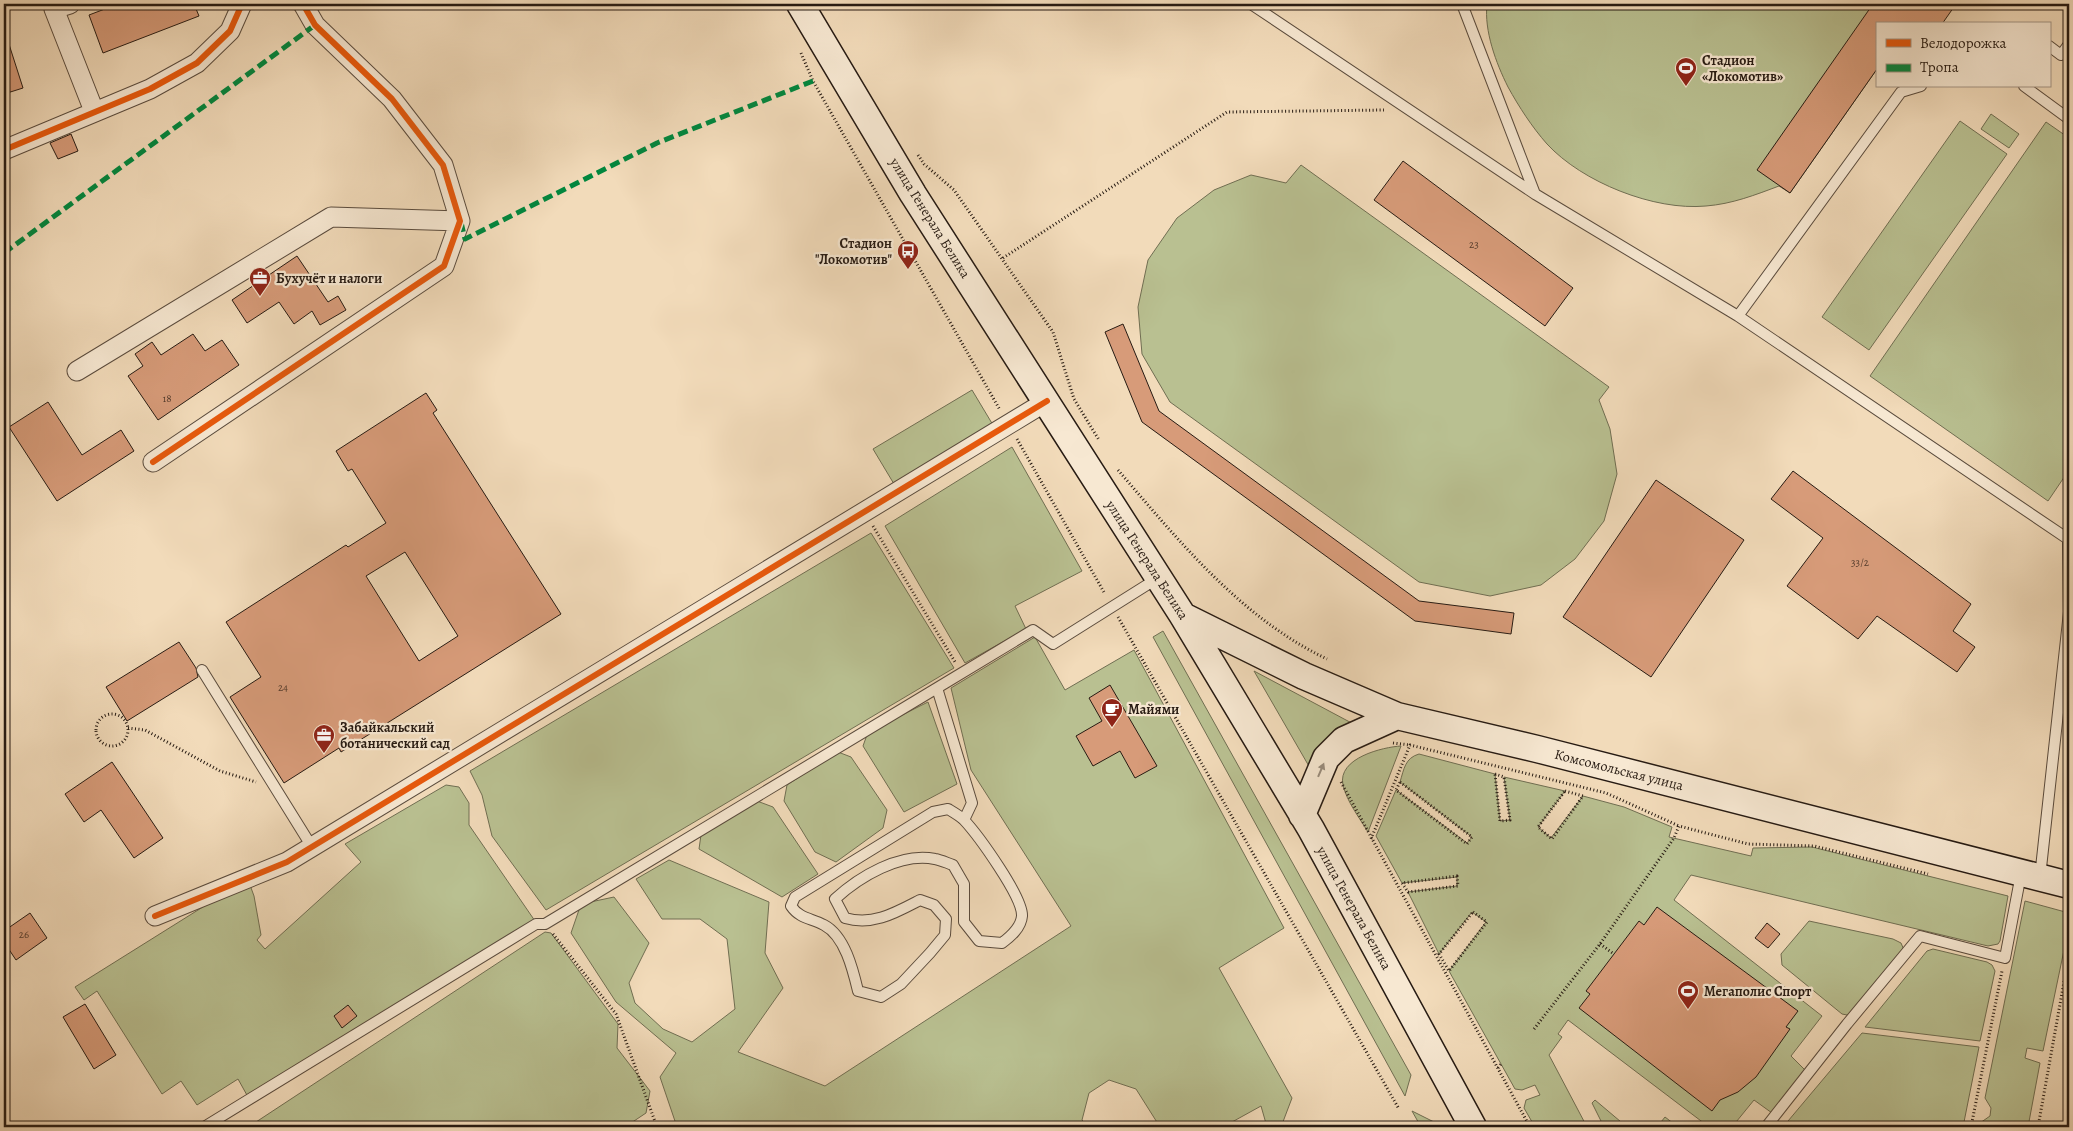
<svg xmlns="http://www.w3.org/2000/svg" width="2073" height="1131" font-family="Alegreya,serif">
  <rect width="100%" height="100%" fill="#f2dbba"/>
  <filter id="stains"><feTurbulence type="fractalNoise" baseFrequency=".004" numOctaves="4"/><feColorMatrix values="0 0 0 0 .2 0 0 0 0 .09 0 0 0 0 .02 0 0 0 .5 -.17"/></filter>
  <radialGradient id="worn" r=".72"><stop offset=".6" stop-color="#630" stop-opacity="0"/><stop offset="1" stop-color="#630" stop-opacity=".3"/></radialGradient>
  <path fill="#b9c091" stroke="#706e52" d="M1487,4H1922L1908,24H1877V69L1790,193L1779,186C1755,195 1732,204 1706,206C1654,211 1582,182 1547,144C1532,127 1519,107 1508,87C1496,63 1484,31 1487,4Z
    M1991,114L2019,134L2009,148L1981,129Z
    M1960,121L2007,154L1869,350L1822,317Z
    M2046,122L2069,138V470L2048,501L1870,376Z
    M1301,165L1609,387L1599,400L1610,429L1617,474L1604,521L1575,559L1541,585L1490,596L1419,582L1170,402L1142,354L1138,307L1148,260L1177,218L1214,190L1251,175L1286,183Z
    M972,390L993,425L894,484L873,449Z
    M1012,447L1082,571L1015,606L1026,629L965,663L885,526Z
    M871,533L954,668L546,910L492,836L482,795L470,771Z
    M1163,631L1411,1075L1405,1096L1153,637Z
    M1035,637L1065,690L1134,650L1284,928L1219,968L1292,1098L1281,1127H1267L1261,1106L1223,1127H1160L1136,1089L1109,1080L1089,1093L1082,1120L1088,1127H677L660,1077L676,1053L616,1002L571,933L581,904L614,897L649,943L629,983L635,1003L663,1029L692,1042L735,1009L727,939L700,919H662L636,879L669,860L769,902L765,953L783,988L738,1052L825,1086L1071,926L971,770L951,688Z
    M1254,671L1361,728L1310,768Z
    M928,702L957,784L904,812L863,746L868,732Z
    M1401,746L1368,832C1359,817 1347,802 1343,785C1337,758 1383,747 1401,746Z
    M838,752L851,757L887,810L883,828L836,862L815,852L784,801L787,785Z
    M1419,754L1495,774L1500,821L1510,820L1504,777L1565,791L1538,827L1551,838L1583,796L1624,807L1672,827L1669,837L1751,856L1753,848L1812,847L2008,896L2000,941L1998,944L1988,946L1691,875L1674,900L1822,1016L1791,1056L1806,1071L1772,1113L1754,1100L1732,1127H1709L1568,1020L1558,1034L1562,1037L1549,1055L1587,1127H1535L1524,1108L1526,1100L1540,1095L1535,1085L1522,1090L1515,1089L1449,971L1486,922L1472,912L1439,954L1408,892L1457,886V877L1402,883L1376,836L1396,790L1467,843L1472,837L1400,782C1404,769 1405,758 1419,754Z
    M446,785L459,787L469,803V825L535,921L248,1097L238,1079L197,1105L181,1081L162,1094L97,991L84,1000L75,987L222,895L250,885L254,896L261,935L257,940L265,949L361,862L345,844Z
    M757,801L773,807L818,874L782,897L699,849L701,835Z
    M2025,901L2069,913V926L2043,1051L2027,1048L2025,1058L2040,1063L2028,1127H1979L1980,1123L1990,1116L1991,1108L1985,1098Z
    M1809,921L1893,939L1901,943L1904,950L1852,1016L1842,1014L1782,965L1781,954Z
    M545,932L551,933L618,1024L617,1048L650,1091L646,1113L625,1127H254L256,1122Z
    M1933,949L1987,962L1992,965L1995,971L1980,1041L1865,1027L1927,951Z
    M1862,1033L1979,1047L1963,1127H1783Z
    M1595,1100L1627,1127H1604L1592,1103Z
    M1412,1111L1438,1124L1440,1127H1421Z
    M1665,1117L1678,1127H1657Z"/>
  <path fill="#d79b79" stroke="#271b13" fill-rule="evenodd" d="M118,4H194L199,16L103,53L89,15Z
    M1873,4H1956L1942,24H1877V69L1790,193L1757,170Z
    M7,38L23,88L4,94V39Z
    M71,134L78,151L58,159L50,143Z
    M1403,161L1573,288L1545,326L1374,200Z
    M297,256L328,302L338,296L346,310L320,325L312,311L294,324L279,302L247,323L232,300Z
    M1123,324L1159,411L1419,601L1514,613L1511,634L1415,621L1142,422L1105,332Z
    M193,334L205,351L222,340L239,365L158,420L128,376L143,366L135,354L152,342L161,355Z
    M426,393L437,410L433,413L561,614L341,752L339,748L284,783L230,697L261,677L226,622L346,545L348,547L386,523L352,469L348,471L336,451ZM405,552L458,636L419,661L366,576Z
    M48,402L82,455L121,430L134,451L57,501L9,427Z
    M1793,471L1971,604L1953,631L1975,647L1957,672L1877,616L1858,639L1787,586L1823,538L1771,499Z
    M1656,480L1744,540L1651,677L1563,617Z
    M179,642L196,668L198,677L127,721L106,687Z
    M1110,685L1157,766L1135,778L1120,751L1093,766L1076,736L1102,721L1089,698Z
    M112,762L163,838L134,858L101,810L84,822L65,794Z
    M1657,907L1798,1011L1786,1027L1790,1029L1756,1077L1738,1092L1720,1100L1712,1111L1579,1008L1590,994L1586,991L1639,921L1644,925Z
    M30,913L47,938L16,960L4,942V931Z
    M1767,923L1780,934L1768,948L1755,938Z
    M85,1004L116,1055L94,1069L63,1017Z
    M348,1005L357,1016L342,1028L334,1016Z"/>
  <g fill="none" stroke-linecap="round" stroke-linejoin="round">
    <g stroke="#5a4b3d" stroke-width="12">
      <path id="service" d="M1251,4L1535,194
        M1462,4L1535,194L1738,316
        M2049,46L2061,55L2069,44
        M1921,86L1901,92L1738,316L2068,539L2069,611
        M2024,86L2069,119
        M202,670L312,847
        M948,809C953,812 960,816 964,820C978,835 1023,897 1022,916C1021,928 1010,937 1002,943L979,941L964,922V884L953,865C947,863 941,860 935,859C900,852 859,877 835,899L845,918C873,926 895,913 920,900L934,905L946,919L945,935L930,953L901,984L881,997L858,991C853,970 845,936 824,925C811,918 800,919 791,906L795,897L933,812Z
        M964,820L972,803L937,688L1033,630L1053,644L1158,578
        M2040,877L2069,612
        M204,1127L536,924H545L937,688
        M1766,1127L1847,1024L1920,936L2005,958L2021,874"/>
    </g>
    <g stroke="#5a4b3d" stroke-width="21">
      <path id="minor" d="M70,4L54,9L94,111
        M4,150L150,89L197,63L230,31L242,4
        M77,371L331,217L460,221
        M153,462L444,266L460,221L443,165L392,99L315,25L303,4
        M155,916L287,862L1047,401"/>
    </g>
    <g stroke="#271b13" stroke-width="29">
      <path id="secondary" d="M800,4L913,194L1183,616L1311,829L1473,1127
        M1183,616L1304,676L1397,716L1537,749L2069,885
        M1302,815L1326,758L1344,740L1397,716"/>
    </g>
    <path stroke="#271b13" stroke-width="3" stroke-dasharray="1 2.5" stroke-linecap="butt" d="M801,53L813,81L1000,410
      M918,155L924,164L954,190L1053,332L1074,399L1099,440
      M1003,258L1227,112L1384,110
      M1017,439L1105,594
      M1118,470C1179,541 1241,618 1327,659
      M873,526L955,662
      M1118,617L1399,1109
      M96 730a16 16 0 1 1 32 0a16 16 0 1 1-32 0Z
      M128,728L145,730L220,771L256,782
      M1393,743L1410,745
      M1495,774L1504,777L1510,820L1500,821Z
      M1341,782L1530,1127
      M1400,782L1472,837L1467,844L1396,790Z
      M1565,791L1583,796L1552,839L1538,827Z
      M1371,839L1410,745L1606,793L1679,826
      M1457,876L1458,886L1408,892L1402,883Z
      M1473,912L1487,922L1449,971L1439,954Z
      M553,934L616,1014L657,1127
      M1600,944L1614,954
      M1534,1029L1600,944L1674,838L1679,826L1748,844L1814,846L1928,874
      M1498,1068L1501,1064
      M1971,1127L2002,971
      M2038,1127L2069,954"/>
    <use href="#service" stroke="#f7e8d2" stroke-width="10"/>
    <use href="#minor" stroke="#f7e8d2" stroke-width="19"/>
    <use href="#secondary" stroke="#f7e8d2" stroke-width="26"/>
    <path stroke="#00873e" stroke-width="5" stroke-dasharray="10 5" stroke-linecap="butt" d="M461,222L465,239L657,143L813,81
      M4,253L315,25"/>
    <g stroke="#f7e8d2" stroke-width="9">
      <path id="cycleway" d="M4,150L150,89L197,63L230,31L242,4
        M153,462L444,266L460,221L443,165L392,99L315,25L303,4
        M155,916L287,862L1047,401"/>
    </g>
    <use href="#cycleway" stroke="#e8590c" stroke-width="6"/>
  </g>
  <defs><path id="oneway-solid" d="M-6-.8H1V-3.2L6.5 0L1 3.2V.8H-6Z" transform="scale(1.25)"/></defs>
  <use fill="#998c7c" href="#oneway-solid" transform="translate(1321 770) rotate(-67)"/>
  <defs>
    <g id="stadium-pin" transform="scale(1.125)"><path d="M0 17L-7.5 6A9.5 9.5 0 1 1 7.5 6Z" fill="#8f2418" stroke="#f7e8d2"/><path d="M0-5a6.5 5 0 1 0 0 10a6.5 5 0 1 0 0-10ZM-3.5-1.8h7v3.6h-7Z" fill="#fff"/></g>
    <g id="bus-pin" transform="scale(1.125)"><path d="M0 17L-7.5 6A9.5 9.5 0 1 1 7.5 6Z" fill="#8f2418" stroke="#f7e8d2"/><path d="M-5-6H5V4H4V6H2V4H-2V6H-4V4H-5ZM-3.5-4V0h7V-4ZM-3.5 1.2v1.5H-2V1.2ZM2 1.2v1.5H3.5V1.2Z" fill="#fff"/></g>
    <g id="office-pin" transform="scale(1.125)"><path d="M0 17L-7.5 6A9.5 9.5 0 1 1 7.5 6Z" fill="#8f2418" stroke="#f7e8d2"/><path d="M-6-3h4V-5.5h4V-3h4V5H-6ZM-1-4.5V-3h2v-1.5ZM-6 0V1H6V0Z" fill="#fff"/></g>
    <g id="cafe-pin" transform="scale(1.125)"><path d="M0 17L-7.5 6A9.5 9.5 0 1 1 7.5 6Z" fill="#8f2418" stroke="#f7e8d2"/><path d="M-5.5-4.5H6V0H3Q3 3.5 0 3.5H-2.5Q-5.5 3.5-5.5 0ZM3-3.2v2h1.7v-2ZM-6 4.5H4V6H-6Z" fill="#fff"/></g>
  </defs>
  <g fill-rule="evenodd">
    <use href="#stadium-pin" x="1686" y="68"/>
    <use href="#bus-pin" x="908" y="251"/>
    <use href="#office-pin" x="260" y="278"/>
    <use href="#cafe-pin" x="1112" y="709"/>
    <use href="#office-pin" x="324" y="735"/>
    <use href="#stadium-pin" x="1688" y="991"/>
  </g>
  <g text-anchor="middle" dominant-baseline="central" stroke-width="4.5" stroke-linejoin="round" paint-order="stroke">
    <g font-size="11" fill="#533b2c">
      <text x="1474" y="244">23</text>
      <text x="167" y="398">18</text>
      <text x="1860" y="562">33/2</text>
      <text x="283" y="687">24</text>
      <text x="24" y="934">26</text>
    </g>
    <g font-size="14" font-weight="bold" fill="#271b13" stroke="#f7e8d2" text-anchor="start">
      <text x="1702" y="60">Стадион<tspan x="1702" dy="16">«Локомотив»</tspan></text>
      <text x="892" y="243" text-anchor="end">Стадион<tspan x="892" dy="16">"Локомотив"</tspan></text>
      <text x="276" y="278">Бухучёт и налоги</text>
      <text x="1128" y="709">Майями</text>
      <text x="340" y="727">Забайкальский<tspan x="340" dy="16">ботанический сад</tspan></text>
      <text x="1704" y="991">Мегаполис Спорт</text>
    </g>
    <g font-size="14" fill="#271b13" stroke="#f7e8d2">
      <text transform="translate(930 218) rotate(58)">улица Генерала Белика</text>
      <text transform="translate(1147 560) rotate(57)">улица Генерала Белика</text>
      <text transform="translate(1619 770) rotate(14)">Комсомольская улица</text>
      <text transform="translate(1354 908) rotate(61)">улица Генерала Белика</text>
    </g>
  </g>
  <rect width="2073" height="1131" fill="none" stroke="#f2dbba" stroke-width="20"/>
  <rect x="5" y="5" width="2063" height="1121" fill="none" stroke="#271b13" stroke-width="2.5"/>
  <rect x="10" y="10" width="2053" height="1111" fill="none" stroke="#271b13"/>
  <rect x="1876" y="22" width="175" height="65" fill="#f7e8d2" stroke="#a49686"/>
  <rect x="1886" y="39" width="25" height="8" fill="#e8590c" stroke="#a49686"/>
  <text x="1920" y="48" font-size="15" fill="#271b13">Велодорожка</text>
  <rect x="1886" y="64" width="25" height="8" fill="#00873e" stroke="#a49686"/>
  <text x="1920" y="72" font-size="15" fill="#271b13">Тропа</text>
  <rect width="100%" height="100%" filter="url(#stains)"/>
  <rect width="100%" height="100%" fill="url(#worn)"/>
</svg>
